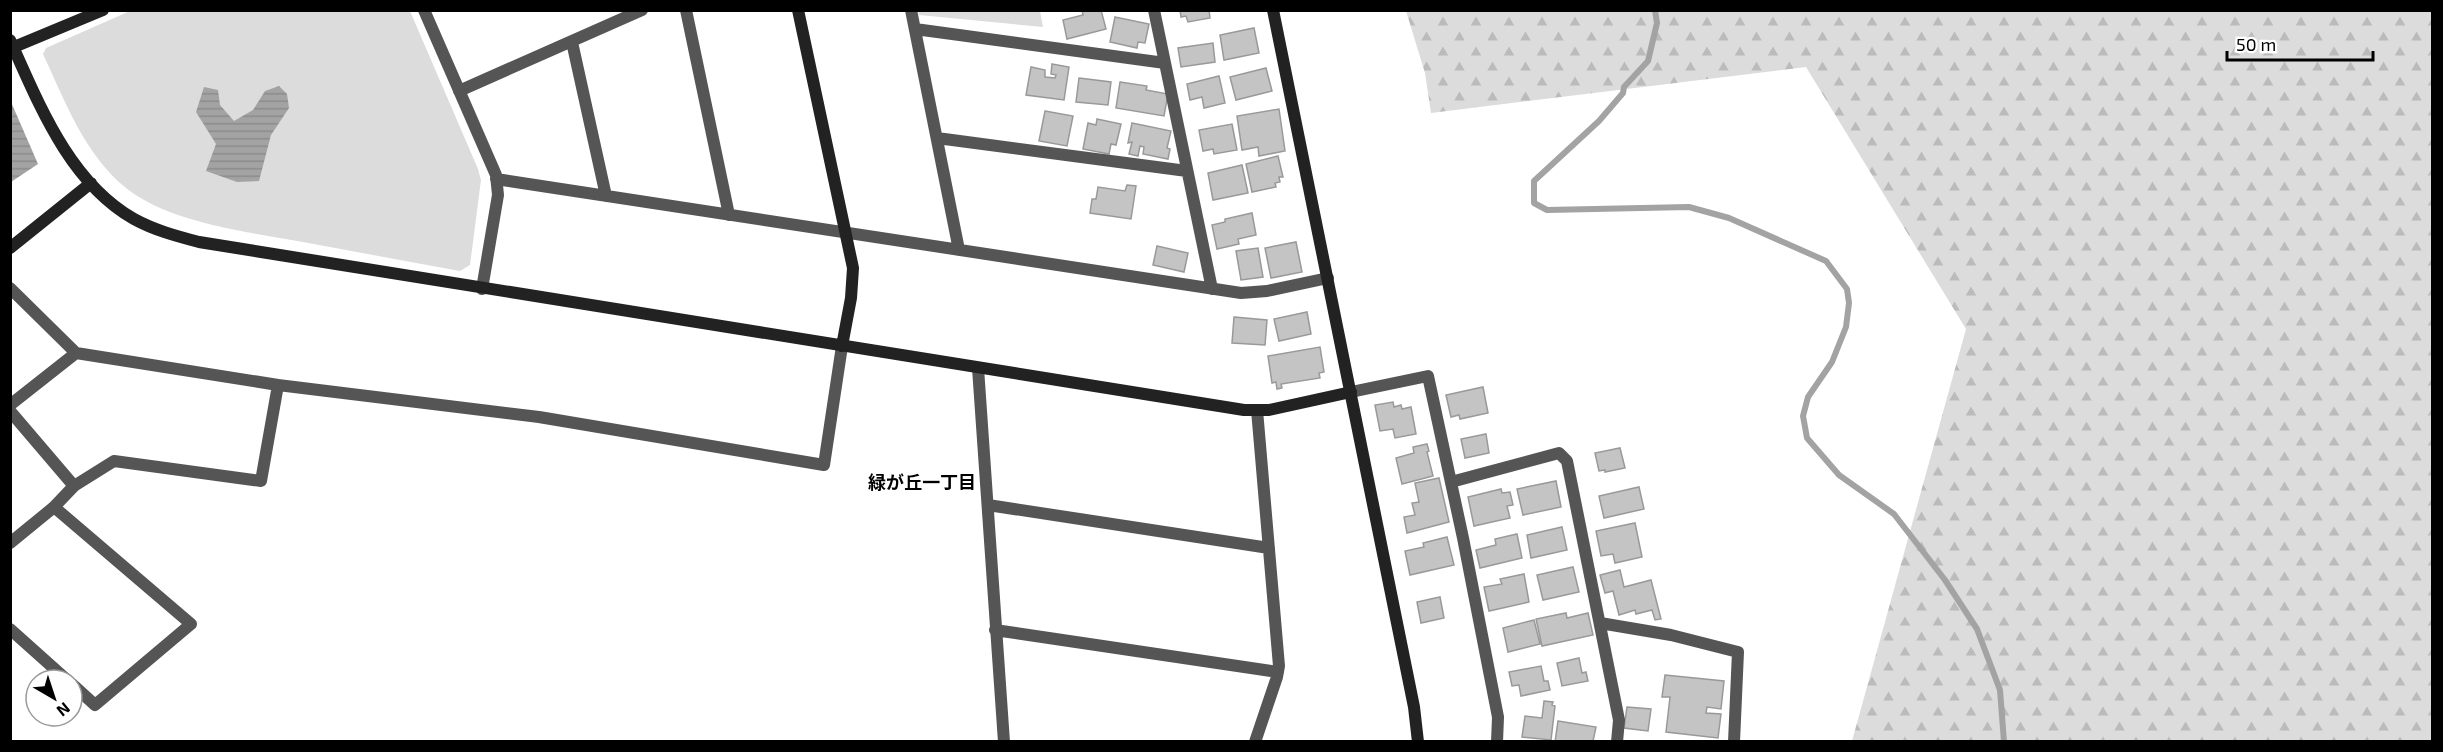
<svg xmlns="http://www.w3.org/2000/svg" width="2443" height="752" font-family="'Exo 2','Noto Sans JP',sans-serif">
  <defs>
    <pattern id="forest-firs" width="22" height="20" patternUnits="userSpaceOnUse" patternTransform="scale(1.5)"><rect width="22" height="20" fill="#dcdcdc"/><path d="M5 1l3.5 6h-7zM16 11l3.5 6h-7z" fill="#bbb"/></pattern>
    <pattern id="water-rules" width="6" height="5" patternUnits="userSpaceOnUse" patternTransform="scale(1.5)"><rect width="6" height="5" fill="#a3a3a3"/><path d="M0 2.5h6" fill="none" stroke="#8b8b8b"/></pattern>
  </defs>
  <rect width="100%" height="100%" fill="#fff"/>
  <path fill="url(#forest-firs)" d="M1406,11H2432V741H1852L1966,329L1806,67L1431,113L1425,73Z"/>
  <path fill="#dcdcdc" d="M130,11H410L478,169L481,180L470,265L460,271C407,261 355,252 303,242C248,232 170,223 126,188C84,154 65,101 43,54L46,48Z
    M918,11H1040L1043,27L919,15Z"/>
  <path fill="url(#water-rules)" d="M279,86L287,94L289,108L271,135L259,181L237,182L206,171L216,144L196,112L204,87L218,90L220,105L234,121L253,110L265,91Z
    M11,102L38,164L11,182H10Z"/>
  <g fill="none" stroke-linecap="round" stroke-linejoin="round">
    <path stroke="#a3a3a3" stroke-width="6" d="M1655,10L1657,23L1648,61L1624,87L1623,93L1599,121L1534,181V203L1547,210L1689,207L1729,218L1826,261L1847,289L1849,303L1846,327L1832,362L1808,397L1803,416L1807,438L1839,475L1894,514L1945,580L1977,629L2000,690L2004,742"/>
  </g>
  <path fill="#c4c4c4" stroke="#999" stroke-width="1.5" d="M1082,10H1101L1106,29L1067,39L1063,20L1083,15Z
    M1180,10H1209L1210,18L1188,22L1186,16L1181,17Z
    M1115,17L1149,24L1145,43L1138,42L1137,48L1110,42Z
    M1254,28L1259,53L1224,60L1220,35Z
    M1213,43L1215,62L1181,67L1178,48Z
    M1052,64L1069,67L1064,100L1026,95L1031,67L1045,70V77L1055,78L1056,75L1051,74Z
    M1266,68L1272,91L1236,100L1230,77Z
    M1219,76L1225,103L1204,108L1202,97L1190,100L1187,84Z
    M1079,78L1111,82L1108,105L1076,102Z
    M1120,82L1147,86L1146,90L1168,94L1164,116L1116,108Z
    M1279,109L1285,151L1259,156L1258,147L1242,150L1237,116Z
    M1045,111L1073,116L1067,146L1039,141Z
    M1097,119L1121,124L1116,145L1111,144L1109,154L1083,149L1088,123L1096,125Z
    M1132,123L1171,131L1167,148L1170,149L1168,159L1143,154L1144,147L1140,146L1138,156L1129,154L1132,142L1128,143Z
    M1232,124L1237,150L1214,154L1213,149L1203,151L1199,130Z
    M1278,156L1283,177H1279L1280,182L1275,183L1276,187L1252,192L1246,164Z
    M1242,165L1248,193L1213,200L1208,173Z
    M1127,185L1136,186L1131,219L1090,213L1092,199H1096L1098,187L1125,191Z
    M1252,213L1256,235L1238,239L1239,244L1217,249L1212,225L1225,222V219Z
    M1296,242L1302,272L1271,278L1265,248Z
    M1157,246L1188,253L1184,272L1153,265Z
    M1258,248L1263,277L1241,280L1236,251Z
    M1307,312L1311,334L1279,341L1274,319Z
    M1234,317L1267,320L1265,345L1232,343Z
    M1320,347L1324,372L1319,373L1320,378L1281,384L1282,388L1277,389L1276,382L1272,383L1268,356Z
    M1483,387L1488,413L1460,419L1459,415L1451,417L1446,395Z
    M1393,402L1394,407L1401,405L1402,409L1411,407L1416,434L1395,438L1393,429L1380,431L1375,405Z
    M1486,434L1489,453L1465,458L1461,439Z
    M1427,444L1429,451L1427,452L1433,476L1402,484L1396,458L1414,453L1413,447Z
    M1620,448L1625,468L1605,472V470L1599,471L1595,453Z
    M1439,478L1449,522L1407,533L1404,517L1415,515L1412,503L1419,502L1415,483Z
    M1556,481L1561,507L1523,515L1517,489Z
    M1639,487L1644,509L1604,518L1599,496Z
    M1501,489L1502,493L1510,492L1513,505L1507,506L1510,518L1474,526L1468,497Z
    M1635,523L1642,557L1615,563L1613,554L1601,556L1596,531Z
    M1562,527L1567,550L1531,558L1527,535Z
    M1517,534L1522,558L1480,568L1476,550L1496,545L1495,539Z
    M1447,537L1454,565L1410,575L1405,551L1424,547L1423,543Z
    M1573,567L1579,592L1543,600L1537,575Z
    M1620,570L1624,587L1651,580L1661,619L1655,620L1652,610L1636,614L1635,610L1619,615L1613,591L1605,593L1600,575Z
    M1524,574L1529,602L1489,611L1484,587L1502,584L1500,579Z
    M1440,597L1444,618L1421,623L1417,602Z
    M1566,613L1567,618L1588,613L1593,635L1542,646L1536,619Z
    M1534,620L1540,644L1508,652L1503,628Z
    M1579,658L1582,673L1586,672L1588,681L1562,686L1557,663Z
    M1541,666L1544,681H1548L1550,690L1521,696L1519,685L1512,686L1509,672Z
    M1665,675L1724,681L1721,709L1707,707L1706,713L1721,714L1718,738L1666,732L1670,697H1662Z
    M1544,701L1553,702L1552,705L1555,706L1551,740L1522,737L1525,716L1542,718Z
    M1627,707L1651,709L1648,731L1624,728Z
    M1558,721L1596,727L1593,741L1597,742H1555Z"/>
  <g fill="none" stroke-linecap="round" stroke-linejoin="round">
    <path stroke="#555" stroke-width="12" d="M424,10L496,175L498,195L482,289
      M686,10L729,215
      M911,10L959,250
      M1154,10L1212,289
      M915,29L1165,63
      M572,42L606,196
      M459,91L642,10
      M937,138L1187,171
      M496,179L1241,293L1267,291L1328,278
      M10,288L76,353L10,405
      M76,353L278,385L539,417L824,465L842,346
      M978,368L1004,742
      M1351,392L1428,376L1463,538L1498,717L1497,742
      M10,411L74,486L54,507L191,624L95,705L72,684
      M1451,482L1559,453L1567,461L1619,720L1617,742
      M74,486L114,461L261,481L278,385
      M988,505L1269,548
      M10,543L54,507
      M1600,623L1671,635L1738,652L1734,742
      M10,629L67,680
      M995,630L1278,672
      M1255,742L1277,677L1279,666L1257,410"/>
    <path stroke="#222" stroke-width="12" d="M798,10L853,268L851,298L842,346
      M1273,10L1414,707L1418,742
      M10,40C39,104 69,182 134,219C154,230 176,236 199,242L1244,410H1269L1351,392
      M14,47L103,10
      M10,248L91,183"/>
  </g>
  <g text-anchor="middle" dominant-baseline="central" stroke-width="6" stroke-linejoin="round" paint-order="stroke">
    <g font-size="18" font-weight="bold" fill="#000" stroke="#fff">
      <text x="922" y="482">緑が丘一丁目</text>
    </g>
  </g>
  <rect width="2443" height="752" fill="none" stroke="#000000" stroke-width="24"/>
  <g transform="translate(54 698) rotate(141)"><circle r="28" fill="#ffffff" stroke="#999999" stroke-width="1.5"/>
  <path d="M0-4.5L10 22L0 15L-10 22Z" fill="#000000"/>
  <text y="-9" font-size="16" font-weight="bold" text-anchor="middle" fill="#000000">N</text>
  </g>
  <path d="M2227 51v9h146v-9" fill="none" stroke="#000000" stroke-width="3"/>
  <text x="2236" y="51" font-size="18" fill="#000000" stroke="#ffffff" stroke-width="4.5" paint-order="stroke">50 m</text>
</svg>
